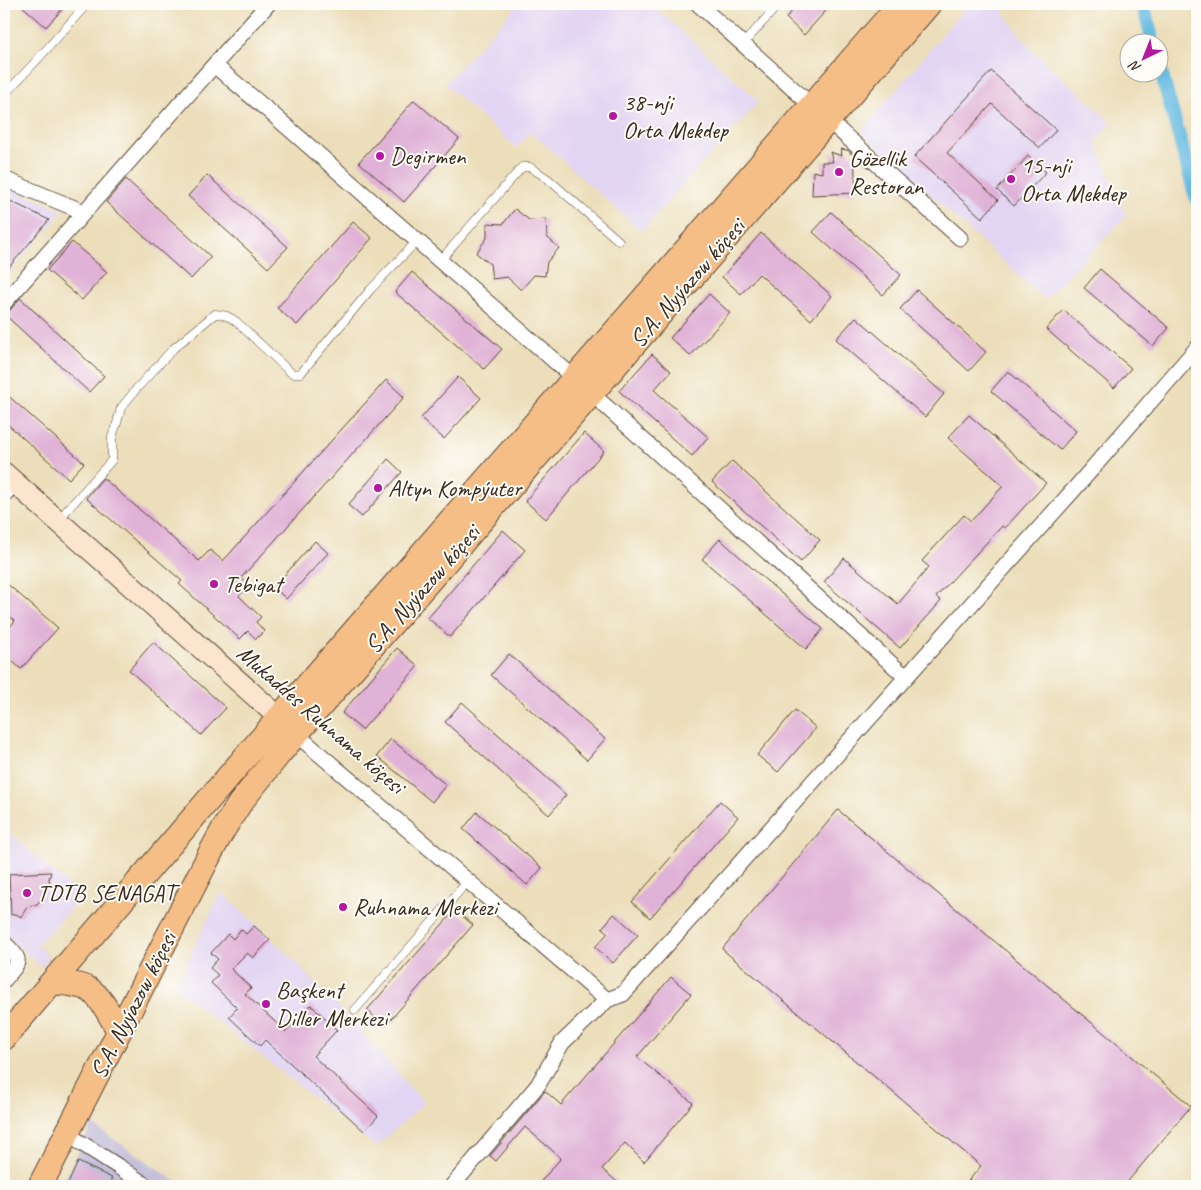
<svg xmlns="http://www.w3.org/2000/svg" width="1201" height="1190" font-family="Caveat,sans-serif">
  <rect width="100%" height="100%" fill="#fdfcf7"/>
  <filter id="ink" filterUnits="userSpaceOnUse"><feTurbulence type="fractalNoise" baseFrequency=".02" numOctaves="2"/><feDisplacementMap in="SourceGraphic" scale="10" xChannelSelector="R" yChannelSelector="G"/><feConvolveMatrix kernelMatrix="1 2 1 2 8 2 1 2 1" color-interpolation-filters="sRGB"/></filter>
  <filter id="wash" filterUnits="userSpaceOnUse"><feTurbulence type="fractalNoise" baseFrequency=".0096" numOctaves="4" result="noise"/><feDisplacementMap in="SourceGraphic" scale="20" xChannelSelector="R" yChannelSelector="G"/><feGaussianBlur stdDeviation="1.12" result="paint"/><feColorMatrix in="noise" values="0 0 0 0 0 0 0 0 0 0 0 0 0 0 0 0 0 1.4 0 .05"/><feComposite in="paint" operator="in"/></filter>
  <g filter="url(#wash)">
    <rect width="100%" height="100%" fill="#ecdeba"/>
    <path fill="#e2d4f3" d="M518,4H651L759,101L641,231L531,132L516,148L445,84Z
      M968,4H997L1032,50L1112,123L1095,141L1126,216L1045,299L861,132Z
      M4,186L63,211L4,278Z
      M5,828L81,897L37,945L49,957L45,965L41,966L4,933V830Z
      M221,892L291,957L353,1022L424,1103L376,1147L175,987Z"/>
    <path fill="#c5c0da" d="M92,1124L183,1186H61Z"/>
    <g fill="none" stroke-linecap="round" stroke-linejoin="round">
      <path stroke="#66bbe2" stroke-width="14" d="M1143,4L1153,42
        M1158,61L1197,201"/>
    </g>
    <g id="blocks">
      <path fill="#e0b2d7" d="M20,4H67L46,27Z
        M798,4H832L804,35L786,18Z
        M991,71L1056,130L1040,148L992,104L947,153L998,200L982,218L914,157Z
        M414,100L459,139L404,202L359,162Z
        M841,149L847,150L854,156L856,193L812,195L813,171L822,173V162H833L830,152L842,156Z
        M1028,156L1046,172L1014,206L997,190Z
        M207,175L288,247L268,268L188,196Z
        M126,179L211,257L191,279L106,202Z
        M4,198L49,220L4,273Z
        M515,209L529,220L546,219L547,237L559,248L547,262L545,276L534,275L521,290L507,277L492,279L490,264L476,253L487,238V223L503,224Z
        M831,212L901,275L883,295L813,232Z
        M353,222L372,238L297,325L277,308Z
        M761,233L832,296L811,320L759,274L741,294L722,277Z
        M72,242L107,272L82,300L47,270Z
        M1100,269L1169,328L1153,346L1084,288Z
        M412,272L502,349L484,369L395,292Z
        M917,290L986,352L969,371L900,309Z
        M709,294L730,313L690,356L670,338Z
        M20,298L104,376L89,392L4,314L11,309Z
        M1063,310L1131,368L1114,388L1046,329Z
        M856,317L944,394L925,417L836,339Z
        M652,354L671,371L654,390L708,437L692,456L619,391Z
        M1008,371L1076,431L1060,450L991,391Z
        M458,377L481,398L444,439L421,418Z
        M386,380L404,397L241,578L249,585L239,596L261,617L256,622L264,631L256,639L248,631L240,639L179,584L182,581L86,498L103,478L199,561L210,550L223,561Z
        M4,392L84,463L69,479L4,421Z
        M969,415L1046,483L1005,528L1002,526L936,597L941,601L900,648L824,582L844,558L898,604L929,567L922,561L964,515L971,521L1003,486L948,438Z
        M584,433L604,451L546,519L525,501Z
        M388,459L402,472L362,517L348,505Z
        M732,461L820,540L801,562L712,482Z
        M503,530L525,550L450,637L428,618Z
        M720,539L761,576L823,629L806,649L702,559Z
        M315,541L328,553L286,599L274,587Z
        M4,581L58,628L21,669L4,654V633L15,621L4,611Z
        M153,642L226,708L201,735L129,670Z
        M397,648L418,666L362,730L342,713Z
        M509,654L605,739L587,760L491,675Z
        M462,702L566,795L549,815L445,722Z
        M795,710L816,728L778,772L757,755Z
        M391,739L446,785L432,802L377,756Z
        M720,801L738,817L650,918L632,902Z
        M838,810L1191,1106L1124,1186H964L981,1166L722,949Z
        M477,812L542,868L527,885L463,829Z
        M51,872L49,879L50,884L45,888L43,897L37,904L27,907L21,917L16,914L11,915L9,874Z
        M455,910L473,925L385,1026L367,1010Z
        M614,914L638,935L613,963L595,947L608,933L602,928Z
        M254,926L270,940L253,958L247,953L231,969L251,988L245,994L286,1032L311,1005L337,1030L313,1056L378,1116L364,1131L265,1040L260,1046L229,1017L237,1008L211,983L218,975L210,968L218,959L211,953L228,934L233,939L241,929L246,934Z
        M671,977L691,994L637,1057L693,1103L644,1162L625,1143L602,1169L622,1186H537L561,1158L525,1127L496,1161L490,1156L545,1091L561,1105Z
        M78,1162L112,1178L108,1186H67Z"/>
    </g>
  </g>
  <g filter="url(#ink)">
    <use href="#blocks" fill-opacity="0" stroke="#564535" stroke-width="1"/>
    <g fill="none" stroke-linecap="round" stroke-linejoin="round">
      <g stroke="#564535" stroke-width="9">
        <path id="lane" d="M743,44L779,4
          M4,95L36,61L87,4
          M440,261L522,167H530L548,179L619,241
          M59,519L112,460V437L117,423L121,408L138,387L174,348L215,314C225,314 230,317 238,323L290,372L294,374L301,373L370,290L417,241
          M355,1010L468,881"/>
      </g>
      <g stroke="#564535" stroke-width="17">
        <path id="street" d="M698,4L960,238
          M214,65L270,112L574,378
          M4,179L84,212
          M4,303L268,4
          M591,393L906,677
          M4,495L15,482
          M296,734L607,1000
          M4,943C23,961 20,961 4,980
          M67,1134L119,1167L146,1186
          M452,1186L538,1085L562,1043L607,1000L623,994L1077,486L1197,348"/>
      </g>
      <g stroke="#564535" stroke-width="23">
        <path id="secondary" d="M4,473L291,728"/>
      </g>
      <g stroke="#564535" stroke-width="26">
        <path id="primary" d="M52,982C63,983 80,984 90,990C102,998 112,1019 119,1031
          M4,1038L290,705L900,4
          M40,1186L211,852L223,830L240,803L279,754L929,4"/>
      </g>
      <use href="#lane" stroke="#fff" stroke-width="8"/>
      <use href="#street" stroke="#fff" stroke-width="15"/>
      <use href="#secondary" stroke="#fbe5cf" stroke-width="21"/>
      <use href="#primary" stroke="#f6be87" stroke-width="24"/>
    </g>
  </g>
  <g fill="#b5179e" stroke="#fdfcf7" stroke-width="2">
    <circle cx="613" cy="116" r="5"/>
    <circle cx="380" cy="156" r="5"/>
    <circle cx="839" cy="172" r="5"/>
    <circle cx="1011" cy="179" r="5"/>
    <circle cx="378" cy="488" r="5"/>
    <circle cx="214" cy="584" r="5"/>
    <circle cx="27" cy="893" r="5"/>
    <circle cx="343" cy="907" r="5"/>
    <circle cx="266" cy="1004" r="5"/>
  </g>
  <g text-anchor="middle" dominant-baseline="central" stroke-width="4" stroke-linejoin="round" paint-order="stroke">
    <g font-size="24" fill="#3b2a1e" stroke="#fdfcf7" text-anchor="start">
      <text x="623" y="102">38-nji<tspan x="623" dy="28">Orta Mekdep</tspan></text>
      <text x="390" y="156">Degirmen</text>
      <text x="849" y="158">Gözellik<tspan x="849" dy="28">Restoran</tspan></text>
      <text x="1021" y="165">15-nji<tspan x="1021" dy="28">Orta Mekdep</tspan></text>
      <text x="388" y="488">Altyn Kompýuter</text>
      <text x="224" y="584">Tebigat</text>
      <text x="37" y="893">TDTB SENAGAT</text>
      <text x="353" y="907">Ruhnama Merkezi</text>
      <text x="276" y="990">Başkent<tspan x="276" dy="28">Diller Merkezi</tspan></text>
    </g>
    <g font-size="24" fill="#3b2a1e" stroke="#fdfcf7">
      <text transform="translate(687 283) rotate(-49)">S.A. Nyýazow köçesi</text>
      <text transform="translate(422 589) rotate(-49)">S.A. Nyýazow köçesi</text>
      <text transform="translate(321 719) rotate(41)">Mukaddes Ruhnama köçesi</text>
      <text transform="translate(133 1005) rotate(-63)">S.A. Nyýazow köçesi</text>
    </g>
  </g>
  <rect width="1201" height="1190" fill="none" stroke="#fdfcf7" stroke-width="20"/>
  <g transform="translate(1144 58) rotate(223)"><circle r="24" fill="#fdfcf7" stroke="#afa8a0"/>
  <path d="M0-4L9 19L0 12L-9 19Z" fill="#b5179e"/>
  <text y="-8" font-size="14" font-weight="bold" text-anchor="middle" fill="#3b2a1e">N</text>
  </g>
</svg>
